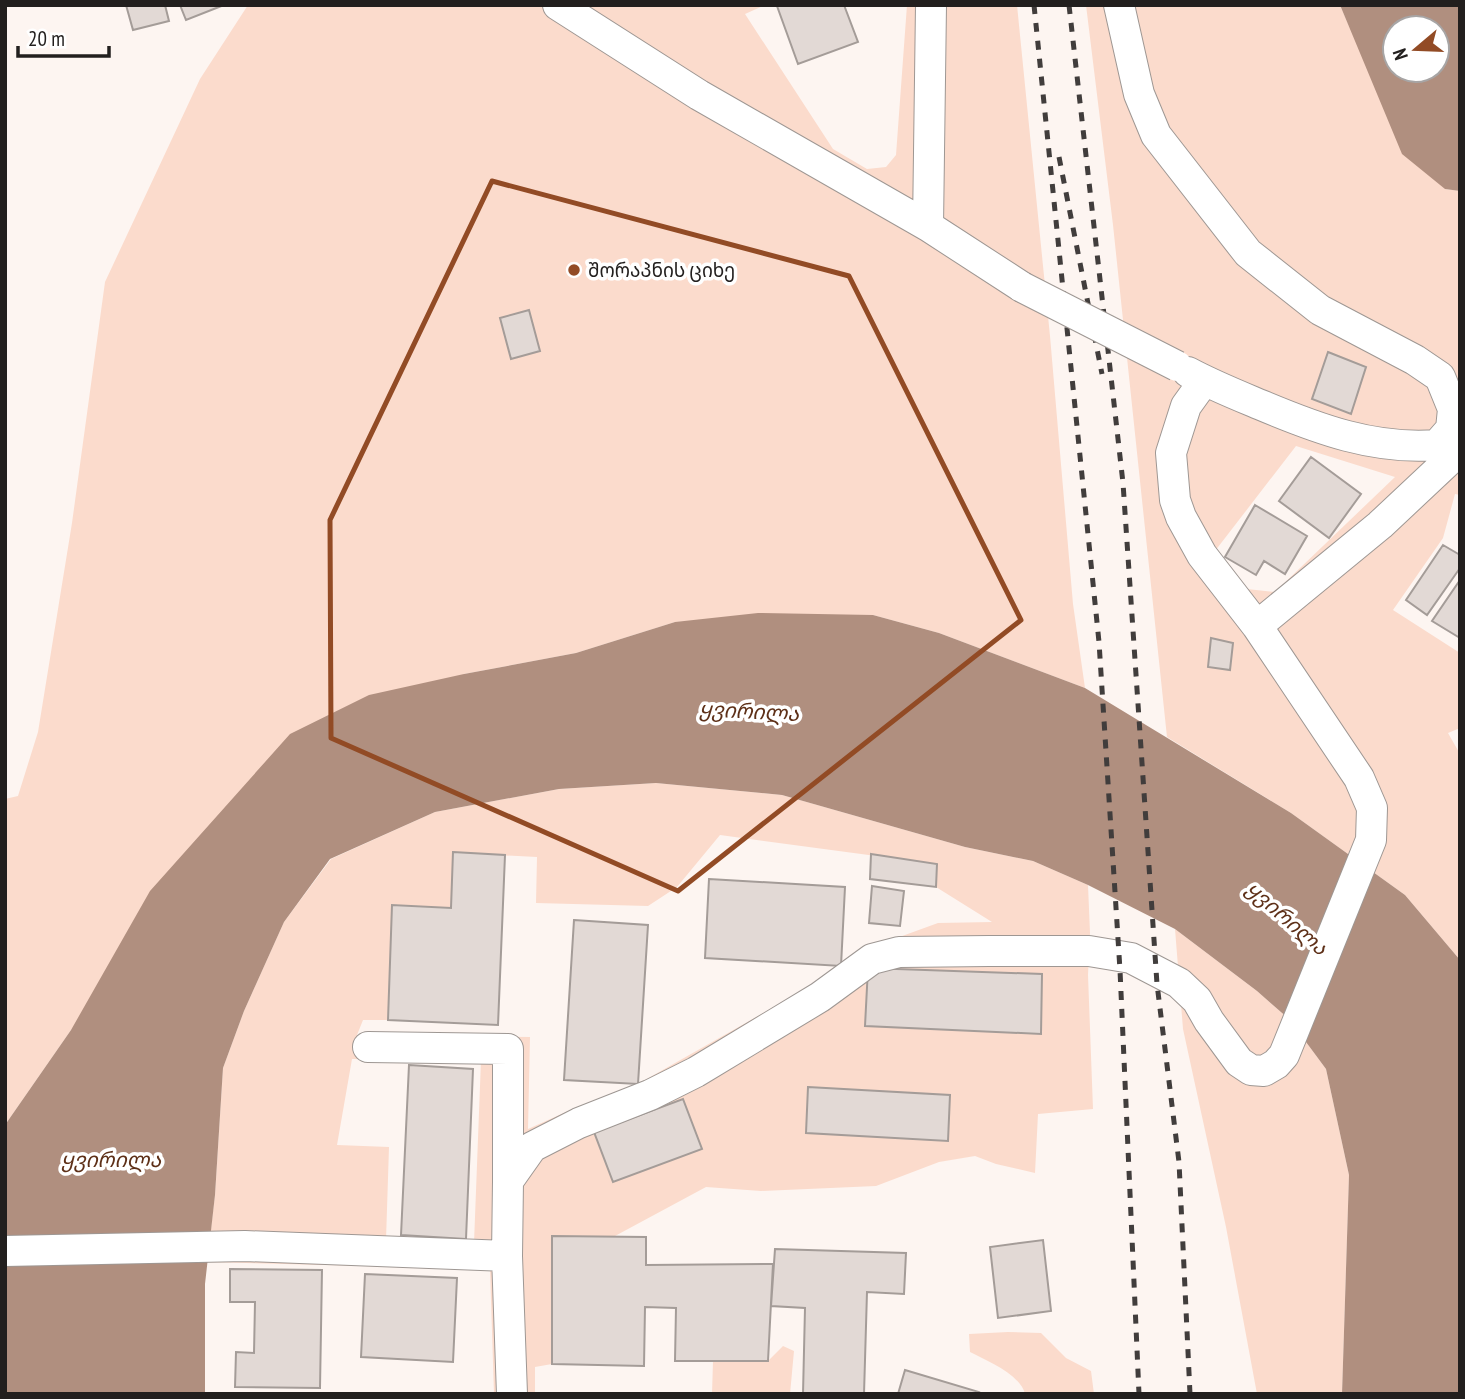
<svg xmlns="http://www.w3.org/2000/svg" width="1465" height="1399" font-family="'PT Sans Narrow','Noto Sans Georgian',sans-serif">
  <rect width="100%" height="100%" fill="#fdf5f1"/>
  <path fill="#fbdbcc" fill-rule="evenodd" d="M248,5H765L745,14L833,149L867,169L886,167L896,155L907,5H1017L1050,336L1073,604L1085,688L939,633L873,615L675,622L576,653L464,674L71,1030L5,1125V799L18,796L38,732L72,523L105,282L200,79Z
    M1086,5H1340L1349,26L1445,189L1460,191V495L1455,494L1443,538L1393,610L1460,653V728L1448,733L1460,754V960L1405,895L1291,813L1167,737L1113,225ZM1296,446L1395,477L1275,592L1247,589L1215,551Z
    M656,783L782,795L965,847L1033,861L1088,885L1090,933L1088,975L1093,1109L1038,1114L1035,1173L996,1164L975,1156L939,1162L876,1186L761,1191L706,1187L615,1236H552V1364L535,1367V1394H494L490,1269L207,1262L215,1195L223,1068L244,1011L284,922L331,859L435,812L559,789ZM720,835L936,864V887L992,922L938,923L894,939L638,1084L575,1108L528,1129L530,1037L357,1035L363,1020H388L392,905L451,908L453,853L537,857L536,903L648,906L677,887ZM868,968L1042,974L1041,1033L865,1025ZM352,1059L481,1060L474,1243L386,1240L389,1147L337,1145ZM682,1099L701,1149L613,1182L594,1132Z
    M1175,929L1257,991L1289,1019L1326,1069L1349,1175L1342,1394H1257L1226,1227L1183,1029Z
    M1008,1332L1041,1333L1066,1358L1091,1371L1094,1394H1025C1021,1375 986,1360 970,1352L969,1334Z
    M783,1346L794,1351L790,1394H712L713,1361H768Z"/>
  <path fill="#b08f7f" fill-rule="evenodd" d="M1340,5H1460V191L1445,189L1402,154ZM1395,28H1437V70H1395Z
    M758,613L873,615L939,633L1085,688L1291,813L1405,895L1460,960V1394H1342L1349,1175L1326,1069L1289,1019L1257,991L1175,929L1088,885L1033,861L965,847L782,795L656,783L559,789L435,812L330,859L284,922L244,1011L223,1068L215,1195L205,1284V1394H5V1125L71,1030L150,891L290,734L369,695L464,674L576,653L675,622Z"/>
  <path fill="#e2d9d5" stroke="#a49c98" stroke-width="2" d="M126,5H165L169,21L133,30Z
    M180,5H224L186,20Z
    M844,5L858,42L798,64L777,6Z
    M529,310L540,351L511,359L500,318Z
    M1328,352L1366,367L1351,414L1312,399Z
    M1311,457L1361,494L1329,538L1279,501Z
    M1255,505L1307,536L1285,574L1264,561L1256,575L1225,557Z
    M1443,545L1460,555V568L1427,615L1406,600Z
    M1460,580V638L1432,621Z
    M1211,638L1233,643L1230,670L1208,667Z
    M453,852L505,855L498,1025L388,1020L392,905L451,908Z
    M871,854L937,864L936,887L870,879Z
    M709,879L845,887L841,966L705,958Z
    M872,886L904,891L900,926L869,923Z
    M574,920L648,925L638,1084L564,1080Z
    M868,968L1042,974L1041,1034L865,1026Z
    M409,1065L473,1069L466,1239L401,1235Z
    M808,1087L950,1095L948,1141L806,1133Z
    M683,1099L702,1149L613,1182L594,1132Z
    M552,1236L646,1237V1265L773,1264L768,1361H675L676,1308L645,1307L644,1366L552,1364Z
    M1043,1240L1051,1311L998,1318L990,1247Z
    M775,1249L906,1253L904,1294L867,1292L864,1394H803L805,1308L771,1306Z
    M230,1269L322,1270L320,1388L235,1387L236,1352L254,1353L255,1302H230Z
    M365,1274L457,1278L453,1362L361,1357Z
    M905,1370L979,1392L978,1394H898Z"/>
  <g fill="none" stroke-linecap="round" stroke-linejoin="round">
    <g stroke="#9e9793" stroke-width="32">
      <path id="minor" d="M558,5L699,95L928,226L1022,287
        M1119,5L1139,94L1156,135L1248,253L1320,310L1415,360L1440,377L1453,409L1451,429L1437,445C1374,450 1318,429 1261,405C1237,395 1212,385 1188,372
        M928,226L931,5
        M1257,626L1380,525L1460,450
        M368,1047L508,1049V1181
        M5,1251L245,1246L507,1256
        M512,1394L507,1256L508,1181L532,1147L579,1123L650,1095L696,1072L820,997L872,959L899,952L989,951H1089L1131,958L1179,983L1197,1000L1209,1021L1239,1062L1251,1070L1264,1071L1276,1064L1284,1055L1371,840L1372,808L1359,778L1257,626L1202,555L1181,517L1175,500L1171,453L1186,406L1204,381"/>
    </g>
    <use href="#minor" stroke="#fff" stroke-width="30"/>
    <path stroke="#413d3c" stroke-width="5" stroke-dasharray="9 9" stroke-linecap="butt" d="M1034,5L1099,642L1120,970L1139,1394
      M1069,5L1123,483L1157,984L1179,1162L1190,1394
      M1059,157L1102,374"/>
    <g stroke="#9e9793" stroke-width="32" stroke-linecap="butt">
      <path id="minor-bridge" d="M1022,287L1177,366"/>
    </g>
    <use href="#minor-bridge" stroke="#fff" stroke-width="30"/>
  </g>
  <path fill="none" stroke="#924b25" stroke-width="5" stroke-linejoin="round" d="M492,181L849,276L1021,620L678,891L331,738L330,520Z"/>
  <circle fill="#924b25" stroke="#fff" stroke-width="2.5" cx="574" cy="270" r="7"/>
  <g text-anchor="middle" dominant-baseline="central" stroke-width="7" stroke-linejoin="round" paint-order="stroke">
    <g font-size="19" fill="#221f1e" stroke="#fff" text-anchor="start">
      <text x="588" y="270">შორაპნის ციხე</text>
    </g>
    <g font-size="21" font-style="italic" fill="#5e3018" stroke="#fff">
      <text transform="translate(749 711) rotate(3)">ყვირილა</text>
      <text transform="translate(1287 918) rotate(41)">ყვირილა</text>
      <text x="111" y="1159">ყვირილა</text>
    </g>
  </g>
  <rect width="1465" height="1399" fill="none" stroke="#221f1e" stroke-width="14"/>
  <g transform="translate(1416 49) rotate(251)"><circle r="33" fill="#ffffff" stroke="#a7a5a5" stroke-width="2"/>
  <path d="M0-5L12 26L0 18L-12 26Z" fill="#924b25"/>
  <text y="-10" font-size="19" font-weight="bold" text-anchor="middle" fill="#221f1e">N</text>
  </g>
  <path d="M18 46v10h91v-10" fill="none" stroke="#221f1e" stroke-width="3.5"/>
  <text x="28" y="46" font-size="21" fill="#221f1e" stroke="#ffffff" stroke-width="5" paint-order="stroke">20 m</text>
</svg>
